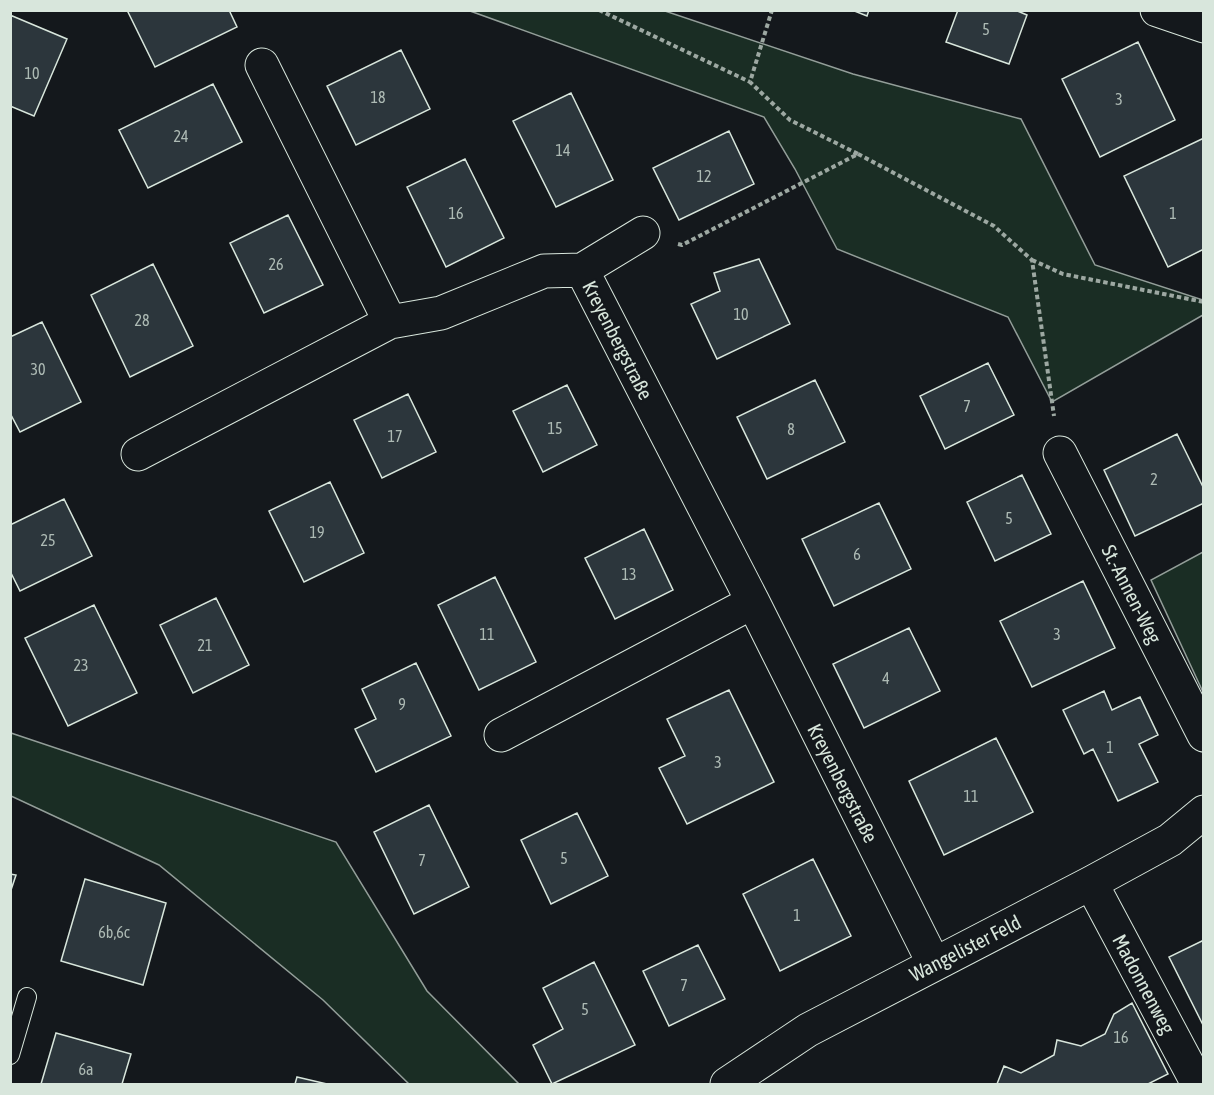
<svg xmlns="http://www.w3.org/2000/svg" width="1214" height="1095" font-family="'Asap Condensed',sans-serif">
  <rect width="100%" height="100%" fill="#14181c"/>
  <path fill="#1a2d24" stroke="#939e99" stroke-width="1.5" d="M470,11H665L853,74L1021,119L1095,265L1203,300V315L1052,402L1008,317L837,249L795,169L764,117Z
    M1203,552V692L1151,580Z
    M11,733L336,842L427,991L519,1084H409L323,1000L159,865L11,796Z"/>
  <path fill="#2c363c" stroke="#d8e6dc" stroke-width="1.5" d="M127,10H229L237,27L155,67Z
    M852,10H869L867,16Z
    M958,10H1015L1027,15L1009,64L946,42Z
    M10,15L67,39L34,116L10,106Z
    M1138,42L1175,120L1100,157L1062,79Z
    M401,50L430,109L356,145L327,86Z
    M213,84L242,142L148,188L119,130Z
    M571,93L613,180L556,207L513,121Z
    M729,131L754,184L679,220L653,168Z
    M1204,138V249L1168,267L1124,176Z
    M465,159L504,238L446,267L407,187Z
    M288,215L323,285L264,313L230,243Z
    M759,259L790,324L717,359L691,304L720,291L714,273Z
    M153,264L193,346L130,377L91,295Z
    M42,322L81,402L20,432L10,413V337Z
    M988,363L1014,415L945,449L920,396Z
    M815,380L845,442L767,479L737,417Z
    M567,385L597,445L543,472L513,411Z
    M408,394L436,452L382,478L354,420Z
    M1177,434L1204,489V503L1135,536L1104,470Z
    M1022,475L1051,534L995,561L967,502Z
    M330,482L364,553L304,582L269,511Z
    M64,499L92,556L20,591L10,571V525Z
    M879,503L911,569L834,606L802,539Z
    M644,529L673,590L615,619L585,558Z
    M495,577L536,662L479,690L438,605Z
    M1083,581L1115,648L1032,687L1000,621Z
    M216,598L249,665L193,693L160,625Z
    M94,605L137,693L68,726L25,638Z
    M909,628L940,691L864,728L833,664Z
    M416,663L451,736L376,772L355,729L376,719L362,689Z
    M729,690L774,782L687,824L659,768L685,756L667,719Z
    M1104,691L1112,710L1140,697L1158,735L1139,744L1158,782L1118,801L1093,749L1084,754L1063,710Z
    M996,738L1033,812L944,855L909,781Z
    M429,805L469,887L414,914L374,832Z
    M577,813L608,876L551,904L521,840Z
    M813,859L851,936L780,971L743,894Z
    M10,874L16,875L10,893Z
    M85,879L166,903L143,985L61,961Z
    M1204,940V1027L1169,957Z
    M698,945L725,999L669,1026L643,971Z
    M594,962L635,1045L552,1084L533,1045L563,1029L543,988Z
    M1132,1003L1168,1074L1148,1084H997L1004,1066L1021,1073L1054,1055L1057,1040L1081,1046L1105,1034L1114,1014Z
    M56,1033L131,1054L122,1084H41Z
    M297,1077L327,1084H295Z"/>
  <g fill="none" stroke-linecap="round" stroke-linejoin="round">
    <g stroke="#d8e6dc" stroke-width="20">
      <path id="service" d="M10,1055L27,997"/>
    </g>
    <g stroke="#d8e6dc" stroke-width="35">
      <path id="minor" d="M1157,10L1204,26
        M262,65L390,322
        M643,233L582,270L753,602L934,964
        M1060,453L1204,735
        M138,454L390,322L441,313L544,271L582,270
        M501,735L753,602
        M1091,883L1198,1084
        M727,1084L808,1030L1091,883L1170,840L1204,812"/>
    </g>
    <path stroke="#9da8a2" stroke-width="4" stroke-dasharray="4.5 3" stroke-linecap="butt" d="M599,10L750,82
      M858,154L994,226L1032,260L1054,416
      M678,244L682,245L858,154L790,120L750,82L772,10
      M1032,260L1063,274L1204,302"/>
    <use href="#service" stroke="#14181c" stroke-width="18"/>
    <use href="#minor" stroke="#14181c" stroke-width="33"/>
  </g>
  <g text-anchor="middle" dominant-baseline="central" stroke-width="4.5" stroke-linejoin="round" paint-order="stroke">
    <g font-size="16" fill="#adbab4">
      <text x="986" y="29">5</text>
      <text x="32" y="73">10</text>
      <text x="378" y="97">18</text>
      <text x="1119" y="99">3</text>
      <text x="181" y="136">24</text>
      <text x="563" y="150">14</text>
      <text x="704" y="176">12</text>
      <text x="456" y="213">16</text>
      <text x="1173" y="213">1</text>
      <text x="276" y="264">26</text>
      <text x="741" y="314">10</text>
      <text x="142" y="320">28</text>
      <text x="38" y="369">30</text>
      <text x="967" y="406">7</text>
      <text x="555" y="428">15</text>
      <text x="791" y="429">8</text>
      <text x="395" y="436">17</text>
      <text x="1154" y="479">2</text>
      <text x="1009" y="518">5</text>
      <text x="317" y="532">19</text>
      <text x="48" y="540">25</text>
      <text x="857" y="554">6</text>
      <text x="629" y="574">13</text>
      <text x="487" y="634">11</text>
      <text x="1057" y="634">3</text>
      <text x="205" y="645">21</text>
      <text x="81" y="665">23</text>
      <text x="886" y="678">4</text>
      <text x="402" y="704">9</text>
      <text x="1110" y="747">1</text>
      <text x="718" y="762">3</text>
      <text x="971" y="796">11</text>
      <text x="564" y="858">5</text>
      <text x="422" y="860">7</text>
      <text x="797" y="915">1</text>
      <text x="114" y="932">6b,6c</text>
      <text x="684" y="985">7</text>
      <text x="585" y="1009">5</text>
      <text x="1121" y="1037">16</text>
      <text x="86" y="1069">6a</text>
    </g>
    <g font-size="20" fill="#d8e6dc" stroke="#14181c">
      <text transform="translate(618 340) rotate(63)">Kreyenbergstraße</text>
      <text transform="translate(1132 594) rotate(63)">St.-Annen-Weg</text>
      <text transform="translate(843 783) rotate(63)">Kreyenbergstraße</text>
      <text transform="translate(965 948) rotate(-27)">Wangelister Feld</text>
      <text transform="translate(1144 984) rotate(62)">Madonnenweg</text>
    </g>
  </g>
  <rect width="1214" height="1095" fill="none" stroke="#d8e6dc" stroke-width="24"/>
</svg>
